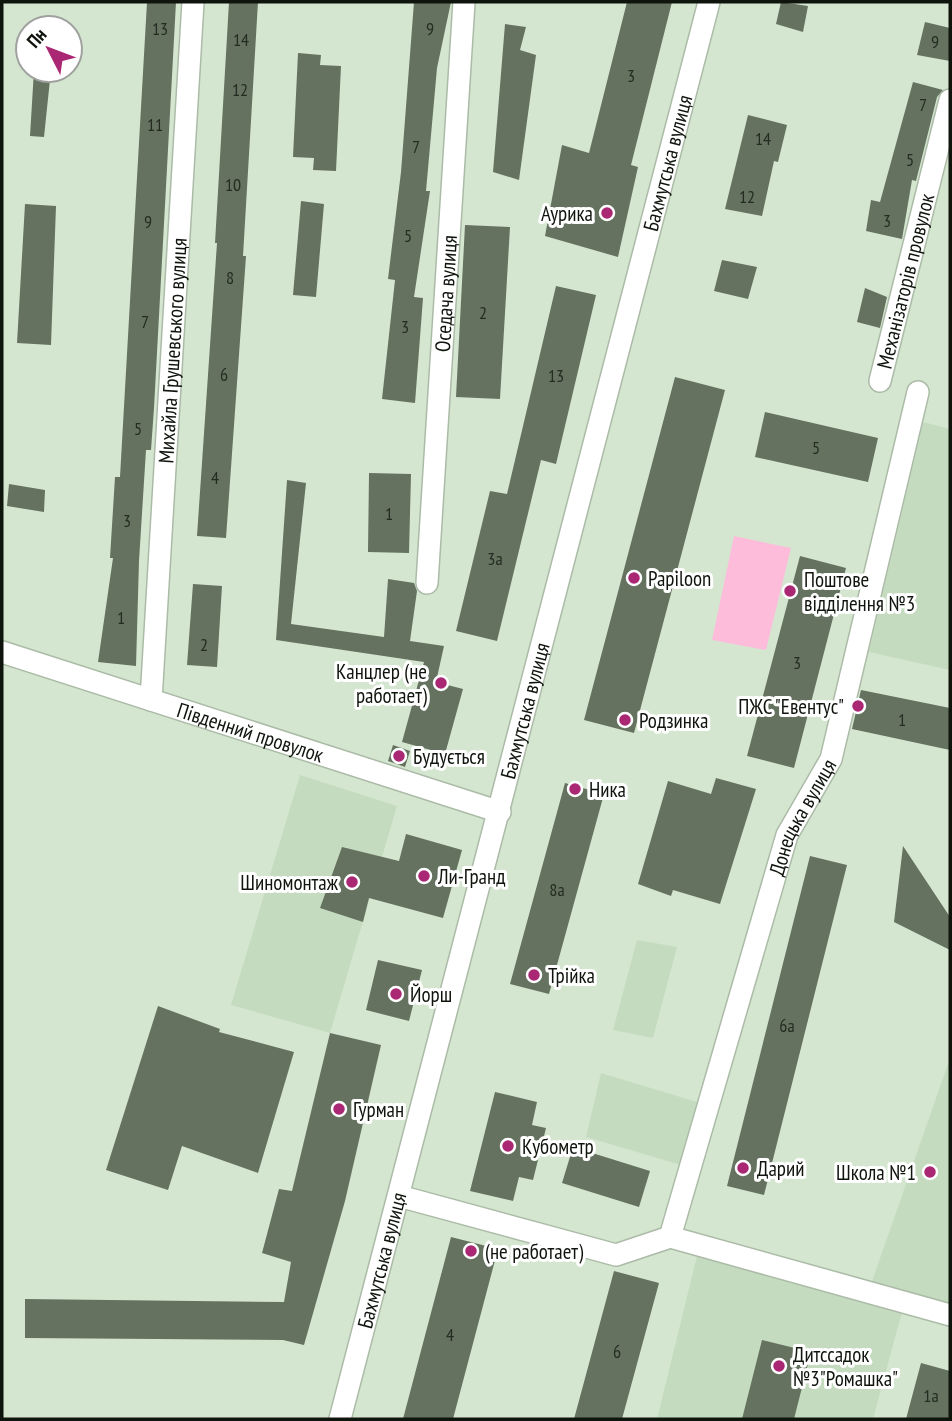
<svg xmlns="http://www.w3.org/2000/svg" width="952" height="1421" font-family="'PT Sans Narrow',sans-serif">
  <rect width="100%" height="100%" fill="#d5e6d0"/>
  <path fill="#c5dbbf" d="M923,422L950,429V670L869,652Z
    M300,775L397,806L330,1033L231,1005Z
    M637,940L677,947L653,1038L613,1030Z
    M950,1058V1310L870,1287Z
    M601,1073L697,1102L681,1165L586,1137Z
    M697,1256L902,1312L873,1419H657Z"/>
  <path fill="#fdbdda" d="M734,536L791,548L766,650L712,640Z"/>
  <path fill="#64725f" d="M147,2H176L154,408L151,450H146L139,561L136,666L98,662L113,558H110L115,477H120Z
    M229,2H258L243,256H246L226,538L197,536L217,243H215Z
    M414,2H451L437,68L426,191H430L414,297L423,298L415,403L382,399L395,280L388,279L401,172Z
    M627,2H672L631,165L638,167L618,257L545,236L562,145L589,153Z
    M781,2L808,6L803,32L776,24Z
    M925,22L950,28V61L917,55Z
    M505,24L526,27L520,50L536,55L519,180L493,172Z
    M298,53L321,55L320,65L341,66L336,171L313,170L314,158L293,157Z
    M34,70H51L44,137L30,136Z
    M913,82L943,90L937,97L916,181L912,180L902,239L866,231L871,200L880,202Z
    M748,115L787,125L778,162L774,161L762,216L725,209Z
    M301,201L324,204L316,297L293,295Z
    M25,204L56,206L51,345L17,343Z
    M465,225L510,227L500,399L456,397Z
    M722,260L757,267L748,299L714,291Z
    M556,286L596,295L556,464L541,460L497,641L456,631L490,491L507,494Z
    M865,288L887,297L880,328L857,322Z
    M675,377L725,390L634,733L584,720Z
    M765,412L878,438L868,482L755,457Z
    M369,473L411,474L409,553L368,552Z
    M287,480L306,483L291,624L384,637L388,579L414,583L417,591L410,641L444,646L436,682L463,689L445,754L402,742L424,662L276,640Z
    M9,484L45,490L44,512L7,506Z
    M800,556L846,568L794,768L747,756Z
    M193,584L222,586L217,667L187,665Z
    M861,690L950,708V750L852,729Z
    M393,745L410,751L405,767L388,761Z
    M716,778L756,789L720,904L673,890L671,896L638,884L668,781L711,794Z
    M565,783L604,794L549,994L510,984Z
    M406,834L462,850L443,918L369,898L363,922L320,908L342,847L399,861Z
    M903,846L950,917V950L894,922Z
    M810,856L847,865L764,1195L727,1186Z
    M378,960L422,970L409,1021L366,1010Z
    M158,1006L220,1029L219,1032L294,1052L258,1173L182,1146L168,1190L106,1170Z
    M330,1033L381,1045L345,1201L304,1345L283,1340L25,1338V1299L284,1302L291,1262L262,1253L279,1189L292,1191Z
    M495,1092L537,1102L532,1125L546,1128L533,1180L519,1177L513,1201L470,1191Z
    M573,1147L650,1171L639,1207L562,1183Z
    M451,1237L498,1249L453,1419H403Z
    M614,1271L659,1283L622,1419H574Z
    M762,1340L811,1352L794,1419H742Z
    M921,1363L950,1371V1419H906Z"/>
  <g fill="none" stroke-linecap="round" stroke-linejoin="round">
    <g stroke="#abbba7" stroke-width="24">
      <g id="minor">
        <path id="s1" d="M880,381L950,100"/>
        <path id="s2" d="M427,583L464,2"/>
        <path id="s3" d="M2,652L500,812"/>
        <path id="s4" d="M151,700L193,2"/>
        <path d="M399,1196L616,1255L670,1237L950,1315"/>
        <path id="s5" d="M670,1237L787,835L831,759L918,392"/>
        <path id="s6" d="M340,1419L709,2"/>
      </g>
    </g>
    <use href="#minor" stroke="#fff" stroke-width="21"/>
  </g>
  <g fill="#aa2873" stroke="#fff" stroke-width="2.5">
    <circle cx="607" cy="213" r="7"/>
    <circle cx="634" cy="578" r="7"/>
    <circle cx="790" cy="591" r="7"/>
    <circle cx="441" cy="683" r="7"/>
    <circle cx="858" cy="706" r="7"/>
    <circle cx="625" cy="720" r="7"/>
    <circle cx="399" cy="756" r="7"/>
    <circle cx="575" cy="789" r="7"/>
    <circle cx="424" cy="876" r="7"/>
    <circle cx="352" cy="882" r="7"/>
    <circle cx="534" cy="975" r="7"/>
    <circle cx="396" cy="994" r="7"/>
    <circle cx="339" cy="1109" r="7"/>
    <circle cx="508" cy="1146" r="7"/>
    <circle cx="743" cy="1168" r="7"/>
    <circle cx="930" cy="1172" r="7"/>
    <circle cx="471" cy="1251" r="7"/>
    <circle cx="779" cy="1366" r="7"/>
  </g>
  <g text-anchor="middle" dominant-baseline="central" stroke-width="6" stroke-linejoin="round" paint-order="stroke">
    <g font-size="18" fill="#242c22">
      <text x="160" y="28">13</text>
      <text x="430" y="28">9</text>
      <text x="241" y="39">14</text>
      <text x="935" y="41">9</text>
      <text x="631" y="75">3</text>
      <text x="240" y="89">12</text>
      <text x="923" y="104">7</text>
      <text x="155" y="124">11</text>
      <text x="763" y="138">14</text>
      <text x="416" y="146">7</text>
      <text x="910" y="159">5</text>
      <text x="233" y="184">10</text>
      <text x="747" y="196">12</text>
      <text x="887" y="220">3</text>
      <text x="148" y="221">9</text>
      <text x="408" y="235">5</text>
      <text x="230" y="277">8</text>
      <text x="483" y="312">2</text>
      <text x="145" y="321">7</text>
      <text x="405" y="326">3</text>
      <text x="224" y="374">6</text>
      <text x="556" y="375">13</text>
      <text x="138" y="428">5</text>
      <text x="816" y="447">5</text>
      <text x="215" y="477">4</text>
      <text x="389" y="513">1</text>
      <text x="127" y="520">3</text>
      <text x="495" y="558">3а</text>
      <text x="121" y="617">1</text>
      <text x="204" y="644">2</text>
      <text x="797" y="662">3</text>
      <text x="902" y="719">1</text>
      <text x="557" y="889">8а</text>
      <text x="787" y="1025">6а</text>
      <text x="450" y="1334">4</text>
      <text x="617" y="1351">6</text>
      <text x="931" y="1395">1а</text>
    </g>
    <g font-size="21" fill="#0f140d" stroke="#fff">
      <text stroke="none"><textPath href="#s6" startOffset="1298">Бахмутська вулиця</textPath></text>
      <text stroke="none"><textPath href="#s1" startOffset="103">Механізаторів провулок</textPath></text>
      <text stroke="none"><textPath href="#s2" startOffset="290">Оседача вулиця</textPath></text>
      <text stroke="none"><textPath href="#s4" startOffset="350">Михайла Грушевського вулиця</textPath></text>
      <text stroke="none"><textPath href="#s6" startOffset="732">Бахмутська вулиця</textPath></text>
      <text stroke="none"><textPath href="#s3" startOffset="261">Південний провулок</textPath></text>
      <text stroke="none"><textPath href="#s5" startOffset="441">Донецька вулиця</textPath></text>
      <text stroke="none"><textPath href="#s6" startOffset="164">Бахмутська вулиця</textPath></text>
    </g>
    <g font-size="21" fill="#0f140d" stroke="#fff" text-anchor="start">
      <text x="593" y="213" text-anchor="end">Аурика</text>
      <text x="648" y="578">Papiloon</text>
      <text x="804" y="579">Поштове<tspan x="804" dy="24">відділення №3</tspan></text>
      <text x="427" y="671" text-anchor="end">Канцлер (не<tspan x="427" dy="24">работает)</tspan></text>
      <text x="844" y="706" text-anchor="end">ПЖС "Евентус"</text>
      <text x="639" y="720">Родзинка</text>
      <text x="413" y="756">Будується</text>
      <text x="589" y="789">Ника</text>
      <text x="438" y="876">Ли-Гранд</text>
      <text x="338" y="882" text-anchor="end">Шиномонтаж</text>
      <text x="548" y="975">Трійка</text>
      <text x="410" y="994">Йорш</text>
      <text x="353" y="1109">Гурман</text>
      <text x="522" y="1146">Кубометр</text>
      <text x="757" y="1168">Дарий</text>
      <text x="916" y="1172" text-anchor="end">Школа №1</text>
      <text x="485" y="1251">(не работает)</text>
      <text x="793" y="1354">Дитссадок<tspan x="793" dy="24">№3"Ромашка"</tspan></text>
    </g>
  </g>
  <rect width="952" height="1421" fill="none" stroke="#0f140d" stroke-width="7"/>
  <g transform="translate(49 49) rotate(312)"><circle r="33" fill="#ffffff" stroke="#9fa19e" stroke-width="2"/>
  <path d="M0-5L12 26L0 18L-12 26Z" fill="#aa2873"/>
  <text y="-10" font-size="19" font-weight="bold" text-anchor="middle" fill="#0f140d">Пн</text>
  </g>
</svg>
